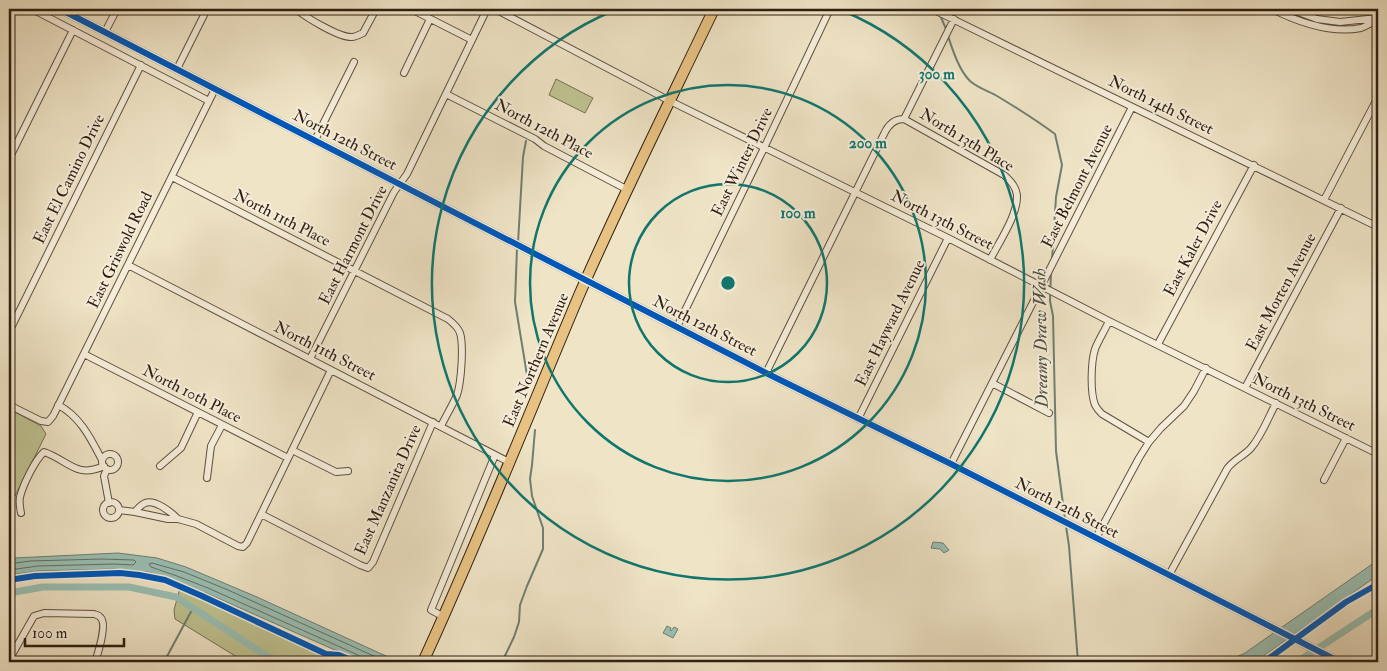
<svg xmlns="http://www.w3.org/2000/svg" width="1387" height="671" font-family="'IM FELL Double Pica',serif">
  <rect width="100%" height="100%" fill="#efe4c6"/>
  <filter id="stains"><feTurbulence type="fractalNoise" baseFrequency=".004" numOctaves="4"/><feColorMatrix values="0 0 0 0 .2 0 0 0 0 .09 0 0 0 0 .02 0 0 0 .5 -.17"/></filter>
  <radialGradient id="worn" r=".72"><stop offset=".6" stop-color="#630" stop-opacity="0"/><stop offset="1" stop-color="#630" stop-opacity=".3"/></radialGradient>
  <path fill="#bfc291" stroke="#767052" d="M556,79L593,98L585,113L549,95Z
    M9,409L41,426L46,434L13,500L9,505Z
    M180,588L327,657L333,662H245L175,619L174,610Z"/>
  <path fill="#9abfb4" stroke="#6f7f73" d="M933,542L943,543L949,550L944,553L940,549L931,548Z
    M118,553L157,558L186,567L257,597L399,662H362L206,593L175,580L148,572L114,569L38,571L9,575V559L14,558Z
    M1378,560V575L1262,657L1255,662H1226L1245,653Z
    M667,626L671,628L670,630L671,631L674,627L678,629L673,638L663,633Z"/>
  <g fill="none" stroke-linecap="round" stroke-linejoin="round">
    <path stroke="#646f63" stroke-width="1" d="M9,564L30,561L102,559L134,560L136,562L133,565L114,564L38,566L9,570
      M362,662L361,658L358,655L208,588L177,576L151,567L149,564L152,563L184,572L228,590L387,662"/>
    <path stroke="#6f7f73" stroke-width="2" d="M940,15L946,29
      M948,36C953,51 959,70 970,81C978,88 988,91 997,96C1017,108 1036,120 1055,134L1062,165L1056,197L1052,260
      M518,243L523,157L526,141
      M517,248L515,302L528,381
      M1051,272L1050,301L1053,316L1056,451L1065,519
      M1066,526L1069,546L1078,662
      M164,662L193,608
      M502,662L514,637L519,622L520,605L527,586L543,549V528L532,496L530,479L532,465L535,430"/>
    <path stroke="#9abfb4" stroke-width="7" d="M9,593L43,587H129L176,597L276,662
      M1297,662L1378,609"/>
    <g stroke="#5e503f" stroke-width="8">
      <path id="minor" d="M32,9L209,101
        M297,9V10C307,18 340,38 352,37C355,37 359,35 363,33L376,9
        M411,9L472,40
        M495,9L670,101L948,238L1109,321L1378,454
        M932,9L1378,227
        M1272,9C1298,22 1331,34 1361,28C1367,26 1373,22 1378,18
        M1290,9L1317,19L1340,22L1377,18
        M105,32L117,9
        M177,69L207,9
        M404,73L430,19
        M446,94L535,139L544,146L628,190
        M904,119L954,19
        M315,140L354,62
        M9,159L73,30
        M172,177L448,319C453,323 458,327 460,333C464,346 461,383 457,395C452,406 446,416 441,426
        M1324,200L1378,97
        M128,265L509,462
        M1109,321C1105,330 1099,339 1095,349C1091,362 1090,392 1095,405C1097,409 1099,411 1102,414L1149,442
        M677,327L764,148L830,9
        M9,332L141,65
        M1158,344L1254,165
        M84,354L288,458
        M310,359L394,192L407,174L487,9
        M766,373L884,134C888,125 894,119 904,119L1004,175C1010,180 1016,187 1017,195C1018,215 999,242 990,260
        M992,383L1049,413
        M1245,388L1341,208
        M9,405L41,421L48,422L53,416L215,89
        M58,405C80,416 91,439 102,460
        M858,419L948,238
        M292,450L336,472L348,471
        M102 462a8 8 0 1 1 16 0a8 8 0 1 1-16 0Z
        M951,464L1132,107
        M160,466L181,448L198,412
        M107,469L104,476L109,503
        M207,478L211,446L222,425
        M1324,480L1346,438
        M103 510a8 8 0 1 1 16 0a8 8 0 1 1-16 0Z
        M119,510L135,512L168,519H178L196,524L238,546L243,547L247,543L331,370
        M135,512C138,508 141,505 145,503C155,499 171,512 178,519
        M21,513C20,508 19,502 20,497C23,485 35,460 44,452C68,460 76,479 104,466
        M261,514L360,565L368,568L373,562L433,422
        M1096,538L1139,458L1149,442L1161,428L1184,406L1194,391L1206,368
        M1169,575L1227,469C1233,460 1244,456 1251,448C1262,435 1268,418 1276,403
        M444,617L431,610L495,455
        M9,660L34,616L44,613L94,614C97,615 99,615 101,618C107,625 98,653 95,662"/>
    </g>
    <g stroke="#5e503f" stroke-width="9">
      <path id="tertiary" d="M60,9L766,373L951,464L1340,662"/>
    </g>
    <g stroke="#2e1f12" stroke-width="12">
      <path id="primary" d="M423,662C479,540 528,416 580,293C622,197 669,103 714,9"/>
    </g>
    <use href="#minor" stroke="#f5edda" stroke-width="6"/>
    <use href="#tertiary" stroke="#f5edda" stroke-width="8"/>
    <use href="#primary" stroke="#e8c283" stroke-width="10"/>
    <g stroke="#f5edda" stroke-width="9">
      <path id="cycleway" d="M60,9L766,373L951,464L1340,662
        M9,580L35,576L120,573L139,575L165,580L202,596L326,654L339,655L356,662
        M1264,662L1346,602L1378,584"/>
    </g>
    <use href="#cycleway" stroke="#0057b8" stroke-width="6"/>
  </g>
  <g fill="none" stroke="#0f766e" stroke-width="2.5">
    <circle cx="728" cy="283" r="99"/>
    <circle cx="728" cy="283" r="198"/>
    <path d="M841 10A296 296 0 1 1 615 10"/>
  </g>
  <g text-anchor="middle" dominant-baseline="central" stroke-width="4" stroke-linejoin="round" paint-order="stroke">
    <g font-size="16" fill="#2e1f12" stroke="#f5edda">
      <text transform="translate(1161 105) rotate(26)">North 14th Street</text>
      <text transform="translate(544 129) rotate(28)">North 12th Place</text>
      <text transform="translate(345 140) rotate(27)">North 12th Street</text>
      <text transform="translate(967 140) rotate(31)">North 13th Place</text>
      <text transform="translate(742 162) rotate(-64)">East Winter Drive</text>
      <text transform="translate(69 179) rotate(-64)">East El Camino Drive</text>
      <text transform="translate(1077 186) rotate(-63)">East Belmont Avenue</text>
      <text transform="translate(282 218) rotate(27)">North 11th Place</text>
      <text transform="translate(942 220) rotate(27)">North 13th Street</text>
      <text transform="translate(353 245) rotate(-63)">East Harmont Drive</text>
      <text transform="translate(1193 248) rotate(-62)">East Kaler Drive</text>
      <text transform="translate(120 250) rotate(-64)">East Griswold Road</text>
      <text transform="translate(1281 292) rotate(-62)">East Morten Avenue</text>
      <text transform="translate(890 323) rotate(-64)">East Hayward Avenue</text>
      <text transform="translate(705 326) rotate(27)">North 12th Street</text>
      <text transform="translate(325 351) rotate(27)">North 11th Street</text>
      <text transform="translate(536 360) rotate(-67)">East Northern Avenue</text>
      <text transform="translate(192 394) rotate(27)">North 10th Place</text>
      <text transform="translate(1304 402) rotate(26)">North 13th Street</text>
      <text transform="translate(388 490) rotate(-66)">East Manzanita Drive</text>
      <text transform="translate(1067 508) rotate(27)">North 12th Street</text>
    </g>
    <g font-size="18" font-style="italic" fill="#4e4f43" stroke="#f5edda">
      <text transform="translate(1041 338) rotate(-91)">Dreamy Draw Wash</text>
    </g>
  </g>
  <circle cx="728" cy="283" r="8" fill="#0f766e" stroke="#f5edda" stroke-width="2.5"/>
  <g font-size="15" text-anchor="middle" font-weight="bold" fill="#0f766e" stroke="#f5edda" stroke-width="4" stroke-linejoin="round" paint-order="stroke">
    <text x="937" y="79">300 m</text>
    <text x="868" y="148">200 m</text>
    <text x="798" y="218">100 m</text>
  </g>
  <rect width="1387" height="671" fill="none" stroke="#efe4c6" stroke-width="30"/>
  <rect x="10" y="10" width="1367" height="651" fill="none" stroke="#2e1f12" stroke-width="2.5"/>
  <rect x="15" y="15" width="1357" height="641" fill="none" stroke="#2e1f12"/>
  <path d="M25 638v8h99v-8" fill="none" stroke="#2e1f12" stroke-width="2.5"/>
  <text x="32" y="638" font-size="15" fill="#2e1f12" stroke="#f5edda" stroke-width="4" paint-order="stroke">100 m</text>
  <rect width="100%" height="100%" filter="url(#stains)"/>
  <rect width="100%" height="100%" fill="url(#worn)"/>
</svg>
